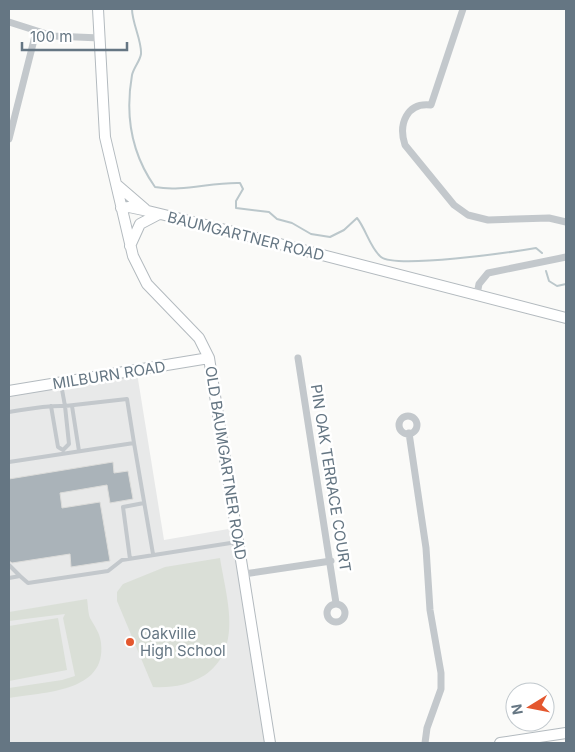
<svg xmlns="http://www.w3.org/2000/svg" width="575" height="752" font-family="Inter,sans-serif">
  <rect width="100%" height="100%" fill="#fafaf8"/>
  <path fill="#e8e9e9" d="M137,373L164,540L234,528L265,743H9V395Z"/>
  <path fill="#dadfd7" d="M220,558C226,597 244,648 205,675C189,685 172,688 153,687L117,601V592L123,584L165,567Z
    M87,599C88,605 88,613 90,618C95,627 100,633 101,643C107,693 42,692 9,698V688L62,680L75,676L63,618L65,614L9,621V612Z
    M58,618L67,670L9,681V626Z"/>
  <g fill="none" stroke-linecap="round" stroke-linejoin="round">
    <path stroke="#bbc7cb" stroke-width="2" d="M132,9C132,23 142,41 141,54C140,61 134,67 132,75C125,115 131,153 155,187C183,192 211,182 240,183L243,189L236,201V208L269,212L277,219L292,223L311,234L330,237L344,230L357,218C366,229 370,248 381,257C396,269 513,252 536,248L542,253
      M546,271L549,281L557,286L566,284"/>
  </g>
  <path fill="#aab3b9" stroke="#dcdcda" d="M113,462L114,473L128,471L133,499L110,503L107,485L60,493L62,508L100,502L110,561L71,567L70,554L12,563L9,561V479Z"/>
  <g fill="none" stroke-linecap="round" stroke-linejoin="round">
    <g stroke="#b3babf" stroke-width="12">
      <path id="secondary" d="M98,9L105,137L133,256L147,284L199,338L209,358L270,743
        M116,184L145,209
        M121,208L129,207L148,211L214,227L566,318
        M130,246L140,224L159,214
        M9,391L209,358
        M500,743L566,733"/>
    </g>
    <path stroke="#c3c8cc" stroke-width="4" d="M72,406L79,451
      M9,412C28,409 46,405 65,406L69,444L63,450L58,447L51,406
      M134,443L153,554
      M9,462L134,443L127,399L65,406L61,384
      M130,559L123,507L144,503
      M9,565L20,576
      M9,578L20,576L28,583L108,571L122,560L237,542"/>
    <path stroke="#c3c8cc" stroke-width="7" d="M463,9L431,105C407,102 398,124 405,145L454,205L468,215L488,220L549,218L566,222
      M9,22L53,36L100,38
      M9,139L36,32
      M477,294L479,284L488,273L566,257
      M298,358L336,603
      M399 425a9 9 0 1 1 18 0a9 9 0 1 1-18 0Z
      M409,433L426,548L430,610L441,673V689L427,728L425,743
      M244,574L331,561
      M327 613a9 9 0 1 1 18 0a9 9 0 1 1-18 0Z"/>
    <use href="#secondary" stroke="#fff" stroke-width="10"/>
  </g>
  <circle fill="#e4572e" stroke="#fff" stroke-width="2" cx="130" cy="642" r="5"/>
  <g text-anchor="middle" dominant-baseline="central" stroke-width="5" stroke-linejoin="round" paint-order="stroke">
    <g font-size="15" fill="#657683" stroke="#fff">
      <text transform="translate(246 236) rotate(14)">BAUMGARTNER ROAD</text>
      <text transform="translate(109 375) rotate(-9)">MILBURN ROAD</text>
      <text transform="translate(226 463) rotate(81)">OLD BAUMGARTNER ROAD</text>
      <text transform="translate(331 478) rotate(81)">PIN OAK TERRACE COURT</text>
    </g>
    <g font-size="15" fill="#657683" stroke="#fff" text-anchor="start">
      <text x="140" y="633">Oakville<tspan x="140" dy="17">High School</tspan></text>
    </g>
  </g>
  <rect width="575" height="752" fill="none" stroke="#657683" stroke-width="20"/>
  <g transform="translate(530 707) rotate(260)"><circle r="24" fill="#ffffff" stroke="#c1c8cd"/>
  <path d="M0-4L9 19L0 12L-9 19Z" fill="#e4572e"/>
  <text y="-8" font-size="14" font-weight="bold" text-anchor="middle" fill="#657683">N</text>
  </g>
  <path d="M22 42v8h105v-8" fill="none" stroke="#657683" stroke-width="2.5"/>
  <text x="30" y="42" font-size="15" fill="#657683" stroke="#ffffff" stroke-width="4" paint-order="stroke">100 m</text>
</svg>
